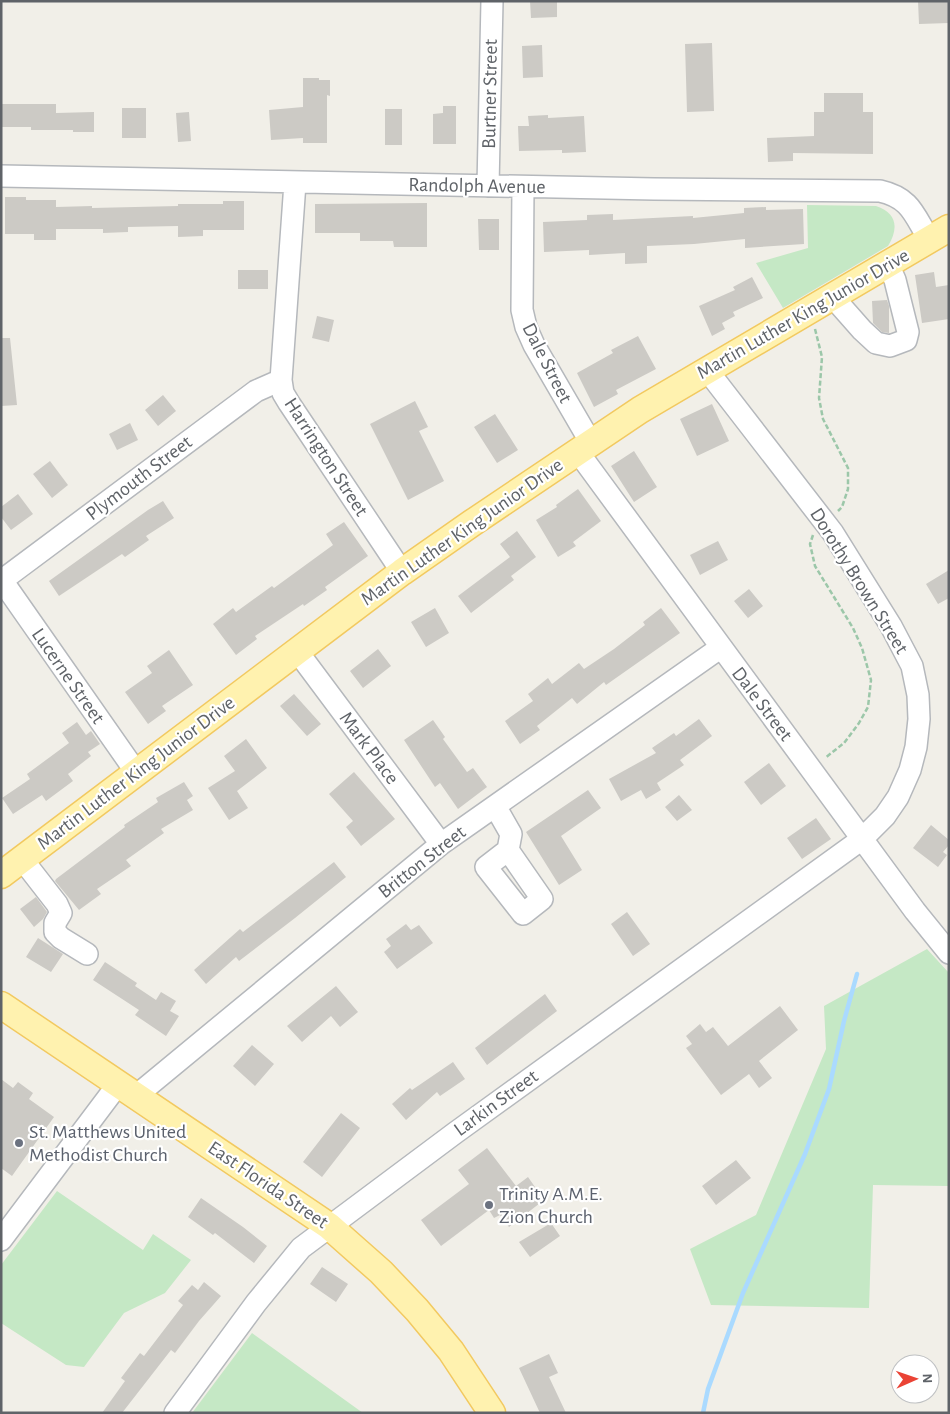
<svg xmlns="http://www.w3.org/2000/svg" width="950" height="1414" font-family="'Alegreya Sans',sans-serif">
  <rect width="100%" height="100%" fill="#f1efe8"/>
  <path fill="#c5e8c5" d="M807,205L876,206C897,213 899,228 888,246L783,308L756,263L808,248Z
    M927,949L949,973V1186L873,1185L869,1308L711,1305L690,1249L756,1215L826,1049L824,1006Z
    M57,1191L143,1250L153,1234L191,1260L165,1293L124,1313L84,1367L66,1365L1,1323V1265Z
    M252,1333L363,1413H192Z"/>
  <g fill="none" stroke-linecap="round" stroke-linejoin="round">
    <path stroke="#aadaff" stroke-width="4.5" d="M703,1413L708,1389L743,1293L805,1154L829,1089L844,1021L857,974"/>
  </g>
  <path fill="#cccac5" d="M530,1H557V17L531,18Z
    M918,1H949V23L919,24Z
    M712,43L714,111L687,112L685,44Z
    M542,45L543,77L523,78L522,46Z
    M303,78H319V80H330V96L327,95V143H303V138L271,140L269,110L303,107Z
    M824,93H863V112H873V154L793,153V161L768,162L767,138L814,136V112H824Z
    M1,104H56V113L94,112V132H73V130H31V127H1Z
    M443,106H456V144H433V114L443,113Z
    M122,108H146V138H122Z
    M385,109H402V145H385Z
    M189,112L191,141L178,142L176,113Z
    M548,115V118L584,116L586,152L562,153V150L519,151L518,126H529L528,116Z
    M5,197H26V200H56V207L92,206V208L178,206V204H223V201H244V230H203V236L178,237V226L128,227V232L103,233V229H56V240H34V234H5Z
    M427,203V247H394L393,241H360V233H315V204Z
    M766,207V210L803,209L804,244L745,248V239L694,244L647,246V263L625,264V253L589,255V250L544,252L543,222L587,220V215L613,214V220L693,216V218L744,213V208Z
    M478,219H499V250H479Z
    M238,270H268V289H238Z
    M934,272L936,287L949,285V319L922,323L915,275Z
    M752,277L763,298L733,312L735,316L722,323L725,329L712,336L699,306L735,290L733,287Z
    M887,300L889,306V333L882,332L873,323L872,301Z
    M317,316L334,320L329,342L312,338Z
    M638,336L656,369L616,390L618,394L594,407L577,373L613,353L611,350Z
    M1,338H10L17,405L1,406Z
    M163,395L176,411L158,426L145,410Z
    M415,401L428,427L419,431L444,481L408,500L370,424Z
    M712,404L729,441L697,456L680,419Z
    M495,414L518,450L497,463L474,427Z
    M130,423L138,440L117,450L109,434Z
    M634,451L657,487L634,502L611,466Z
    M50,461L68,485L52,498L33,474Z
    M578,489L601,521L573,542L576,546L558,557L536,520L557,507L556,505Z
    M18,494L33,514L11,530L1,517V507Z
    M163,501L174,518L146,536L149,540L125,557L122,554L59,596L49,581L148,510Z
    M344,522L368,556L325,587L327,590L304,606L303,604L255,636L257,639L236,655L213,624L233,608L236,612L272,586L274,588L333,545L326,534Z
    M517,531L536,557L511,576L514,580L471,613L458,596L510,557L500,544Z
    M718,541L728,560L700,575L690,555Z
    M949,570V598L938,604L926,584Z
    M749,589L763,606L748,618L734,601Z
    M435,608L449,633L426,647L411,622Z
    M661,608L680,633L606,685L604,682L577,704L572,698L537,726L540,730L520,744L505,721L533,701L528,694L548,678L552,684L579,663L584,669L614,649L645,625L643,622Z
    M378,649L391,666L363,688L350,671Z
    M169,650L193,685L162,706L166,711L148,724L125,692L152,673L147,666Z
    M294,694L321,724L307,736L280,706Z
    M699,719L712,736L680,760L684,765L657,783L661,790L646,799L641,790L621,801L609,779L656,753L652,748L674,733L676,736Z
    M433,720L445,737L443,739L467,772L473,768L487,787L458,809L440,783L435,787L404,740Z
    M77,722L86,735L91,731L100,744L88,752L91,756L68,774L73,781L46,801L42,795L13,814L2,798L30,779L27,774L69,743L62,733Z
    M246,739L267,768L237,791L248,808L229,820L208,788L235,771L224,756Z
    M769,763L786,786L761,805L744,782Z
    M354,772L395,819L361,846L346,827L353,821L329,794Z
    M184,782L193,796L187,800L193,810L161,829L164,833L126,860L131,866L97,889L101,894L79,910L55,881L56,879L125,827L124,825L158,802L156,798Z
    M588,790L601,808L561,836L582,870L559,885L526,832Z
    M679,795L692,810L677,821L665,807Z
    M816,818L831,839L802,859L787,838Z
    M931,825L949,840V845L943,852L947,855L938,867L913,848Z
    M334,862L346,877L295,918L239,961L236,957L206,984L194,970L240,929L243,932Z
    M36,897L47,912L43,919L34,927L20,909Z
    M627,912L650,944L633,956L611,924Z
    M406,924L411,930L419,925L433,943L397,969L384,952L391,946L386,939Z
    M38,938L63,954L51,972L26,957Z
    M105,962L137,983L135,986L156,1000L161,992L176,1001L170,1011L179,1016L166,1036L135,1015L139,1010L93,980Z
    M336,986L358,1012L340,1027L331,1016L302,1042L287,1026Z
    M545,994L557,1011L487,1065L475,1048Z
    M780,1006L798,1030L759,1061L772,1078L759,1088L749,1074L721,1095L686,1048L692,1044L686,1036L700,1024L706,1032L713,1027L728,1046Z
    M252,1045L274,1064L255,1086L233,1066Z
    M453,1062L465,1079L440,1096L437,1092L406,1120L392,1104L410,1088L412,1090Z
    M1,1079L13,1088L18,1082L33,1093L29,1099L54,1117L12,1176L1,1168Z
    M341,1113L360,1128L322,1177L303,1162Z
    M487,1148L516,1186L528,1177L544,1200L509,1227L500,1215L494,1218L489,1210L441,1246L421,1220L469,1184L458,1170Z
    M736,1160L751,1178L716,1205L702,1186Z
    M201,1198L243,1227L267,1246L254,1263L215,1233L213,1235L188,1217Z
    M551,1223L560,1236L530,1257L519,1242Z
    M322,1267L348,1284L336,1302L310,1284Z
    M204,1282L221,1296L199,1321L175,1353L171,1350L122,1413H102L125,1381L121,1378L140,1353L144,1356L183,1305L178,1301L192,1285L198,1290Z
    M549,1354L558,1373L549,1377L566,1413H540L519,1368Z"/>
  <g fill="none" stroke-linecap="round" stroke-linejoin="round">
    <g stroke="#b5b8bc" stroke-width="24">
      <path id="minor" d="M1,176L654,189L880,191C911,198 914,215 929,239
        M295,183L281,380L283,393L289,403L402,572
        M488,186L492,1
        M523,187L522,310L526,327L534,345L591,443
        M832,296L862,330L876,343L890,346L906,340L908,332L895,280L888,264
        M578,452L915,911L949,953
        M1,579L136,772
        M1,581L256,391L281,380
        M297,651L441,844
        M495,806L511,834L508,850L486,867L523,914L542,899L508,850
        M22,859L57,904L61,913L55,923V932L61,938L87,954
        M137,1095L441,844L720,648
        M1,1240L119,1083
        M175,1413L256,1303L301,1248L455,1133L862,839L885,816L898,797L910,770L916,747L919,719L918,695L912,666L891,626L833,533L707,370"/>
    </g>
    <g stroke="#f2c960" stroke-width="29">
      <path id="major" d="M1,875L402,572L472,523L640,410L949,228
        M1,1005L329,1226L381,1272L417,1310L451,1351L492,1413"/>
    </g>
    <path stroke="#9cc7a9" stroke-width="2.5" stroke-dasharray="5 2.5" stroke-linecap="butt" d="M815,329L822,357L819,398L823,419L848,468V489L842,507L838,511
      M813,535L810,544L815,566L853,628L862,648L871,680L868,707L859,723L844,743L825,758"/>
    <use href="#minor" stroke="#fff" stroke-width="21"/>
    <use href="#major" stroke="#fff2af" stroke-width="26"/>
  </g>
  <g fill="#6b7280" stroke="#fff" stroke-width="2">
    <circle cx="19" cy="1143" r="5"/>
    <circle cx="489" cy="1205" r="5"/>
  </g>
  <g text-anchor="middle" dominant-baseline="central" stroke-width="4.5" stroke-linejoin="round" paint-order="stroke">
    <g font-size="20" fill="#5f6368" stroke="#fff">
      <text transform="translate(490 94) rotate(-89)">Burtner Street</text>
      <text transform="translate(477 186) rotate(1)">Randolph Avenue</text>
      <text transform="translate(803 314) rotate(-30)">Martin Luther King Junior Drive</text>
      <text transform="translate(547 363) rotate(63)">Dale Street</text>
      <text transform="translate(326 457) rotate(57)">Harrington Street</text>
      <text transform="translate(139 478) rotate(-37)">Plymouth Street</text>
      <text transform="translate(462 532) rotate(-35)">Martin Luther King Junior Drive</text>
      <text transform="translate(859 581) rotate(58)">Dorothy Brown Street</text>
      <text transform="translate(68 676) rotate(55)">Lucerne Street</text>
      <text transform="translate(762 704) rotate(53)">Dale Street</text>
      <text transform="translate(369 748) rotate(53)">Mark Place</text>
      <text transform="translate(136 773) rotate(-37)">Martin Luther King Junior Drive</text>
      <text transform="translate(422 862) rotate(-38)">Britton Street</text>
      <text transform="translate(496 1103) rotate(-36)">Larkin Street</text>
      <text transform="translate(268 1185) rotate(34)">East Florida Street</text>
    </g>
    <g font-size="20" fill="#5b616d" stroke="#fff" text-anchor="start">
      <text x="29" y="1132">St. Matthews United<tspan x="29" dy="23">Methodist Church</tspan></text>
      <text x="499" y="1194">Trinity A.M.E.<tspan x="499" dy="23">Zion Church</tspan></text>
    </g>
  </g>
  <rect width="950" height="1414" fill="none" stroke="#5f6368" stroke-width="5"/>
  <g transform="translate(915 1379) rotate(88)"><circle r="24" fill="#ffffff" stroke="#bfc1c3"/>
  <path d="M0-4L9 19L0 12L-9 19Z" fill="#ea4335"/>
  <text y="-8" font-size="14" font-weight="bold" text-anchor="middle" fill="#5f6368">N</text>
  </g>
</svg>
